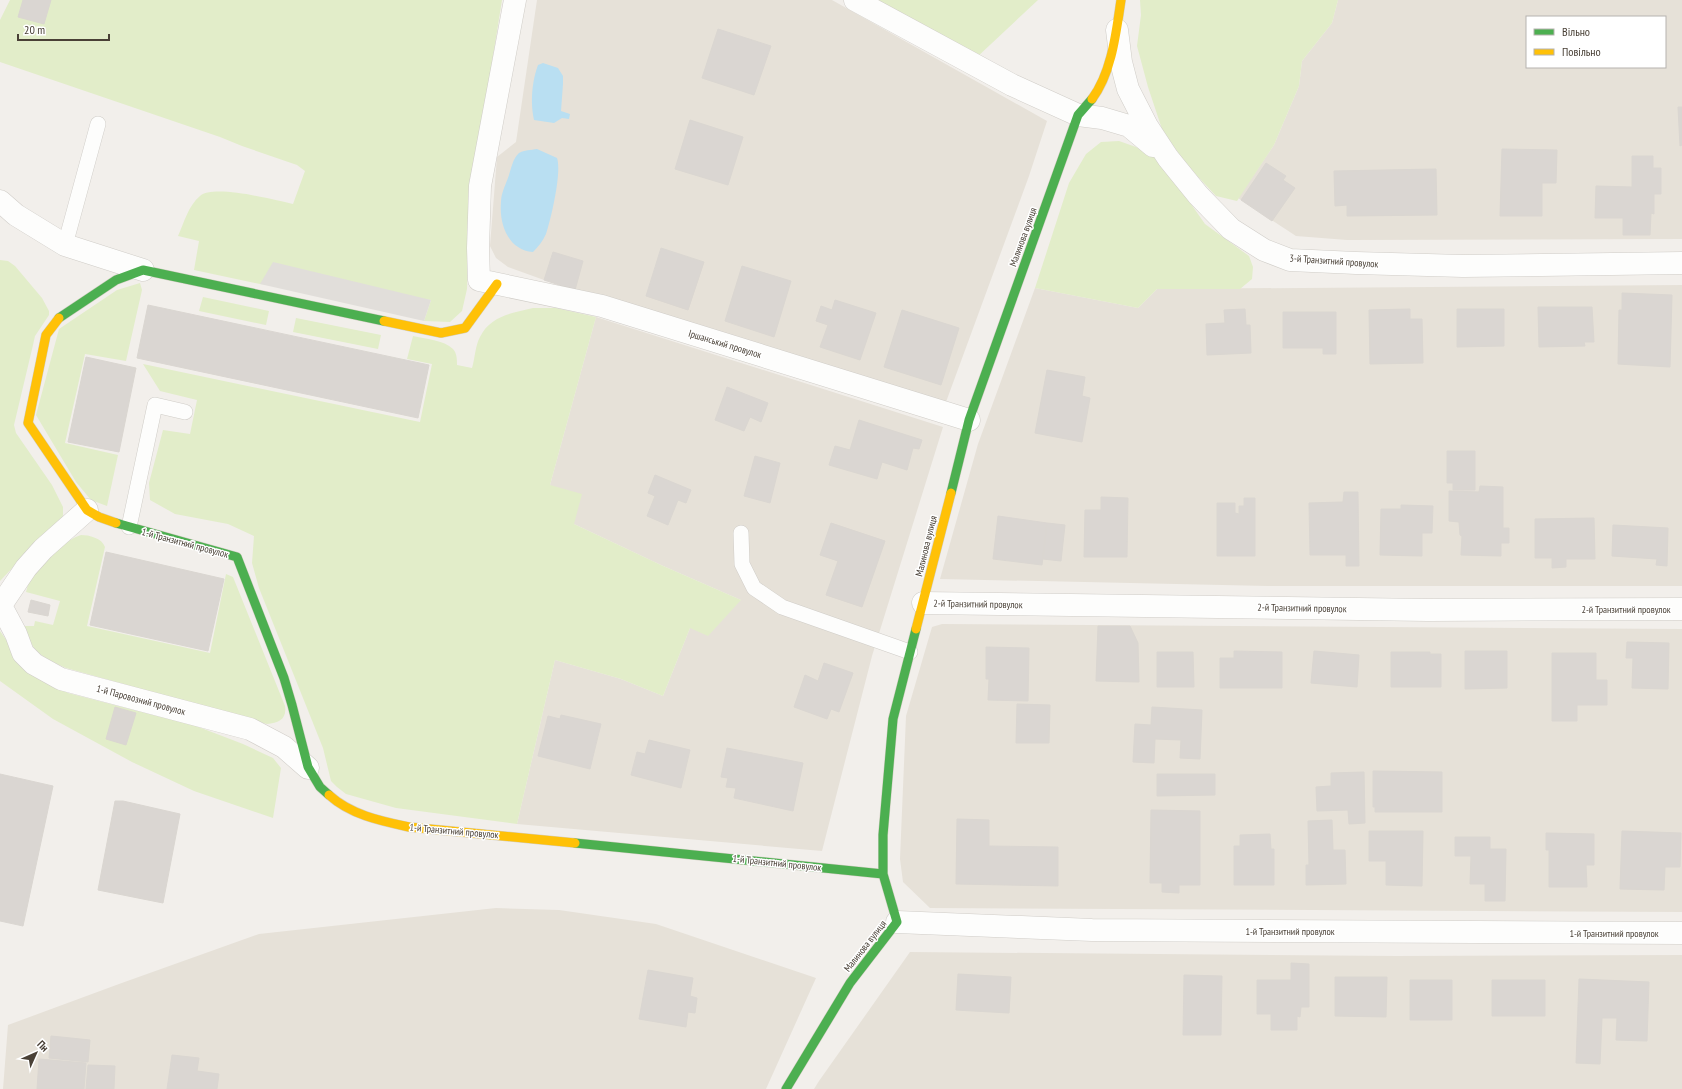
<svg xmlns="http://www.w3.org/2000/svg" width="1682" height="1089" font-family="'PT Sans Narrow',sans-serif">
  <rect width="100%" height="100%" fill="#f2efeb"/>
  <path fill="#e6e1d8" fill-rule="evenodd" d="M537,0H832L1047,121L1029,176L946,402L544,280L508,267L496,258L490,246L497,157L516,142Z
    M1338,0H1682V239L1347,240L1296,236L1238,198L1274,145L1299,86L1302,61L1332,23ZM1527,17H1665V67H1527Z
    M1682,285V586H1268L940,579L978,444L1035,288L1138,308L1157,289Z
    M596,317L943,427L872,656L822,851L517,824L555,660L621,679L663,696L690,628L741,600L661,565L574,524L550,485Z
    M942,624L1682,629V912L930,908L903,882L900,859L906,716L932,627Z
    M496,908L559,910L656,924L816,978L766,1089H3L8,1025L119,984L259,934Z
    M910,952L1396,956L1682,955V1089H814L819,1081Z"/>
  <path fill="#e2edc9" d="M10,0H502L479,144L468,262L467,289L462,311L450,322L424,321L431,300L260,284L194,270L199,241L178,236C184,223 188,206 200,196C214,184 275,200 293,204L305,171L297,165L242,146L220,137L0,62V20Z
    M867,0H1038L975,59Z
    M1140,0H1338L1332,23L1302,61L1299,86L1274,145L1237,201L1216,196L1188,166L1163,132L1148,87L1137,46L1141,15Z
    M1119,141L1136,147L1154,157L1170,174L1205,224L1249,256L1253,267L1252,279L1240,289H1157L1138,308L1035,288L1069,183L1086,154L1101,142Z
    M0,260L8,261L15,266L42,298L49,311V315L35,336L33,345L14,425L16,433L52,485L63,507V515L61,523L33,546L0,581Z
    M140,283L142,290L126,361L85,354L65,443L118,455L107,506L91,500L76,482L36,415L59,329L117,290Z
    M203,297L269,311L266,325L199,311Z
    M533,308H556L596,317L550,485L582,494L574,524L661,565L741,600L708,636L690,628L663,696L621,679L555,660L517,824L396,808L346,794L337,787L331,781L323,748L259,588L252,563L254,536L228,524L175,514L150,500L149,483L163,430L190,434L197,400L160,391L143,364L420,422L432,364L407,359L413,336C425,339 444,340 453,349C457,353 457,360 457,365L472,368C475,358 475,346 480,337C490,316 512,313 533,308Z
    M296,318L381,335L378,349L293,332Z
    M81,535C89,535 102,538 105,547L87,626L210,653L226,574L233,577L285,706C287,719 279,723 267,724L66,668C42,657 32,653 24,626H34L35,621L53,625L60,601L26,592C28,586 29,578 32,574C41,561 67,539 81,535Z
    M0,631L27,670L68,693L196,726L243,744L273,758L281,768L273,818L194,791L132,762L53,719L0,681Z"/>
  <path fill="#e1deda" d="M273,262L431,300L424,321L260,284Z"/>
  <path fill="#b9dff2" d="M543,63L558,68L563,76V84L561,111L570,114L569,119L562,118L554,123L534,120C530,103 532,81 538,65Z
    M537,149L557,158C562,172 551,219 546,234C543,241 538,247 533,252C508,250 499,224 501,202C501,193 506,184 509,175C511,169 513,158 519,153C524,150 531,150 537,149Z"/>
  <path fill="#dad6d2" stroke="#dad6d1" d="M23,0H51L44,24L18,17Z
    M718,29L771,46L754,95L702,78Z
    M1678,107H1682V145L1680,146Z
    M690,120L743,137L728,185L675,169Z
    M1502,149L1557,150L1556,183H1542V216H1500Z
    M1632,156H1653V168H1661V194H1654V214L1651,213L1650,235H1623V218H1595L1596,186L1632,187Z
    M1266,163L1286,176L1283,180L1295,188L1272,221L1241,200Z
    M1436,169L1437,215L1347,216V205L1335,206L1334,171Z
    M661,248L704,262L688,310L646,296Z
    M553,252L583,261L575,290L544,280Z
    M742,266L791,281L774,337L725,321Z
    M1622,293L1672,295L1670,367L1618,364L1619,310H1622Z
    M835,300L876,313L860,360L820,347L828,325L816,321L821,306L832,310Z
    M148,305L429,365L418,418L137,358Z
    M1538,307H1592L1594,342H1584L1585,346L1539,347Z
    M1245,309L1246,325H1250L1251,353L1207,355L1206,324L1225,323L1224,310Z
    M1410,309V319H1422L1423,363L1370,364L1369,310Z
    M1457,309H1504V346L1457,347Z
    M902,310L959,328L941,385L884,367Z
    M1283,312H1336V354H1323V348H1283Z
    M86,357L136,368L119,452L68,442Z
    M1047,370L1085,377L1082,396L1090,398L1082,442L1035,433Z
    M727,387L768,403L761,422L750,417L744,431L715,420Z
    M859,420L922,440L919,449L913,448L907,470L882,462L877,479L829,465L835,446L850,450Z
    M1447,451H1475V490H1453V483H1447Z
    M755,456L780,463L770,503L744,496Z
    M655,475L691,490L686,503L678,500L668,525L647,516L655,496L648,493Z
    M1480,486L1503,487V528H1509V543H1501V556L1461,555L1462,536L1460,535L1459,522L1449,521V491L1479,492Z
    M1344,492H1358L1359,566H1346V555H1310L1309,503L1343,502Z
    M1101,497L1128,498L1127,557H1084L1085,510H1101Z
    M1244,498H1255V556H1217V503H1235V513L1239,514V506H1244Z
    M1401,505L1433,506L1432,533H1422V556L1380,555L1381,509H1401Z
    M998,516L1047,523L1042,565L993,559Z
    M1594,518L1595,559H1566V567L1552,568V558H1535V519Z
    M831,523L885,541L862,607L826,595L838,561L820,555Z
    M1047,523L1065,525L1061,561L1043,559Z
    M1613,525L1668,528L1667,566L1656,565L1657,559L1612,556Z
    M106,552L224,579L208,651L90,625Z
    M31,600L50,605L48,616L28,612Z
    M1098,626H1130L1138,643L1139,682L1096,681Z
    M1627,642L1669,643L1668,689L1632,688L1633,658H1626Z
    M986,647L1029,648L1028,701L988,700L989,679H986Z
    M1234,651L1282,652V688H1220V658H1234Z
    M1314,651L1359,655L1357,687L1311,683Z
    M1465,651H1507V688L1465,689Z
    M1157,652H1193L1194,687H1157Z
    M1391,652H1430V654H1441V687H1391Z
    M1552,653H1596V680H1607V705H1577V721H1552Z
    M824,663L853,673L839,712L831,709L827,719L794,707L805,675L818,681Z
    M1017,704L1050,705L1049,743H1016Z
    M115,707L136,713L126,745L106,739Z
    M1152,707L1202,710L1200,759L1180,758L1181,740L1155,739L1154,763L1133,762L1135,724L1151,725Z
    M561,715L601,724L590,769L538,756L548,716L560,719Z
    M649,740L690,750L681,788L631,775L637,752L645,754Z
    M727,748L803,763L793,811L734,798L736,788L726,787L728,778L721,777Z
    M1373,771L1442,772V812H1375V807H1373Z
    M1364,772L1365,823L1349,824L1348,810L1317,811L1316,787L1331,786V773Z
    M0,774L53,786L23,926L0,921Z
    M1157,774H1215V795L1157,796Z
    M115,801H123L180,814L163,903L98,890Z
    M1151,810L1200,811V885H1179V893L1162,892V883H1150Z
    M957,819L989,820V846L1058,847V886L956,884Z
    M1332,820L1333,850H1345L1346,884L1306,885V865H1309L1308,821Z
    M1369,831H1423L1422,886L1386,885V861H1369Z
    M1622,831L1681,833L1680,867H1665L1664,890L1620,889Z
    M1546,833L1594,834V865H1586L1587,887H1549V850H1546Z
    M1270,834L1271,849H1274V885H1234V846H1240V835Z
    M1455,837H1490V849H1506L1505,901H1485V884H1470L1471,856H1455Z
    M1291,963L1309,964V1007H1301L1300,1017L1297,1016V1030H1271V1014H1257V980H1291Z
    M648,970L693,978L690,996L697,998L695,1013L688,1012L686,1027L639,1019Z
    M958,974L1011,977L1009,1013L956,1010Z
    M1184,975L1222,976L1221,1035H1183Z
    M1335,977H1387L1386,1017L1335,1016Z
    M1579,979L1649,982L1647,1041L1616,1040L1617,1018H1602L1600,1064L1576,1063Z
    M1410,980H1452V1020H1410Z
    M1492,980H1545V1016H1492Z
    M51,1036L90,1040L88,1062L49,1058Z
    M172,1055L199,1058L197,1071L219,1074L217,1089H167Z
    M39,1059L86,1063L84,1089H37Z
    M88,1065L115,1066L114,1089H86Z"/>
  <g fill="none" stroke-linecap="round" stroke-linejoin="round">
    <g stroke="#d0cdc8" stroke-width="16">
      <path id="lane" d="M65,245L98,124
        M129,527L155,405L185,412
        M741,533L742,564L754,588L782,607L910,652"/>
    </g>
    <g stroke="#d0cdc8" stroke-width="23">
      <path id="street" d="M515,0L480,186L478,248L479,280L602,306L969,420
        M855,0L1012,85L1078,115L1102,118L1129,126L1153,146
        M1117,30L1121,62L1128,89L1147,126L1168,158L1198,195L1231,229L1264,250L1290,260L1356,263L1463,266L1682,263
        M0,201L16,215L65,245L143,270
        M923,603L1428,610L1682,609
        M0,604L16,634L23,653L34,664L61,679L250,729L284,747L308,768
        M1,605L26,568L43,549L87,510
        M897,922L1092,930L1682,933"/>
    </g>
    <g stroke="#d3cec3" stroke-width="10">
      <path id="fast" d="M59,318L116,280L143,270L384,321
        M951,493L969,420L1078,115L1092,99
        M116,523L237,557L284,678L292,705L308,767L320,787L329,795
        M575,843L883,874
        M786,1089L850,983L897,922L883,874V835L893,719L916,629"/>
    </g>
    <g stroke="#d3cec3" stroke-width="10">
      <path id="slow" d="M1092,99C1112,72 1116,33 1121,0
        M59,318L46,335L28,423L87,510L99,517L116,523
        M384,321L441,333L465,328L497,284
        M916,629L951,493
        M329,795C351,815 381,821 409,827L575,843"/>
    </g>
    <use href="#lane" stroke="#fdfdfc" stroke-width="15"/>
    <use href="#street" stroke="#fdfdfc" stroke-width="22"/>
    <use href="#fast" stroke="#4caf50" stroke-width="9"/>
    <use href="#slow" stroke="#ffc107" stroke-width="9"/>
  </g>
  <g text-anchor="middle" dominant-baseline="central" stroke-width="3" stroke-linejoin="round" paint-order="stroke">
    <g font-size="10" fill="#494036" stroke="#fff">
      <text transform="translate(1023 237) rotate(-70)">Малинова вулиця</text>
      <text transform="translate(1334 261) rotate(4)">3-й Транзитний провулок</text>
      <text transform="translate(725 344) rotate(17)">Іршанський провулок</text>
      <text transform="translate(185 543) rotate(15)">1-й Транзитний провулок</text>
      <text transform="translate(926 546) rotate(-76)">Малинова вулиця</text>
      <text transform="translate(978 604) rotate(1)">2-й Транзитний провулок</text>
      <text transform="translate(1302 608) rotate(1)">2-й Транзитний провулок</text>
      <text x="1626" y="609">2-й Транзитний провулок</text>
      <text transform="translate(141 700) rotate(15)">1-й Паровозний провулок</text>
      <text transform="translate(454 831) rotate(5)">1-й Транзитний провулок</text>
      <text transform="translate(777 863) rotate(6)">1-й Транзитний провулок</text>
      <text x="1290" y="931">1-й Транзитний провулок</text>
      <text x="1614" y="933">1-й Транзитний провулок</text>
      <text transform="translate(865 946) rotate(-52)">Малинова вулиця</text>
    </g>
  </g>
  <rect x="1526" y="16" width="140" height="52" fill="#ffffff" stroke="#b6b3af"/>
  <rect x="1534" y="29" width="20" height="6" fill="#4caf50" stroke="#b6b3af"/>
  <text x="1562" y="36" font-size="12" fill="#494036">Вільно</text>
  <rect x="1534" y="49" width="20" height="6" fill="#ffc107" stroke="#b6b3af"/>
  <text x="1562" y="56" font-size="12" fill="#494036">Повільно</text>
  <g transform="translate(36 1053) rotate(45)" stroke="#ffffff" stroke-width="3" paint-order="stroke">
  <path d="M0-3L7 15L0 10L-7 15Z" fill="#494036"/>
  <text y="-6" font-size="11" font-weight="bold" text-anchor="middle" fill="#494036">Пн</text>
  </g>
  <path d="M18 34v6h91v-6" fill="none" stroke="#494036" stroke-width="2"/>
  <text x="24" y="34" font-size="12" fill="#494036" stroke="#ffffff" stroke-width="3" paint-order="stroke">20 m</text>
</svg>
